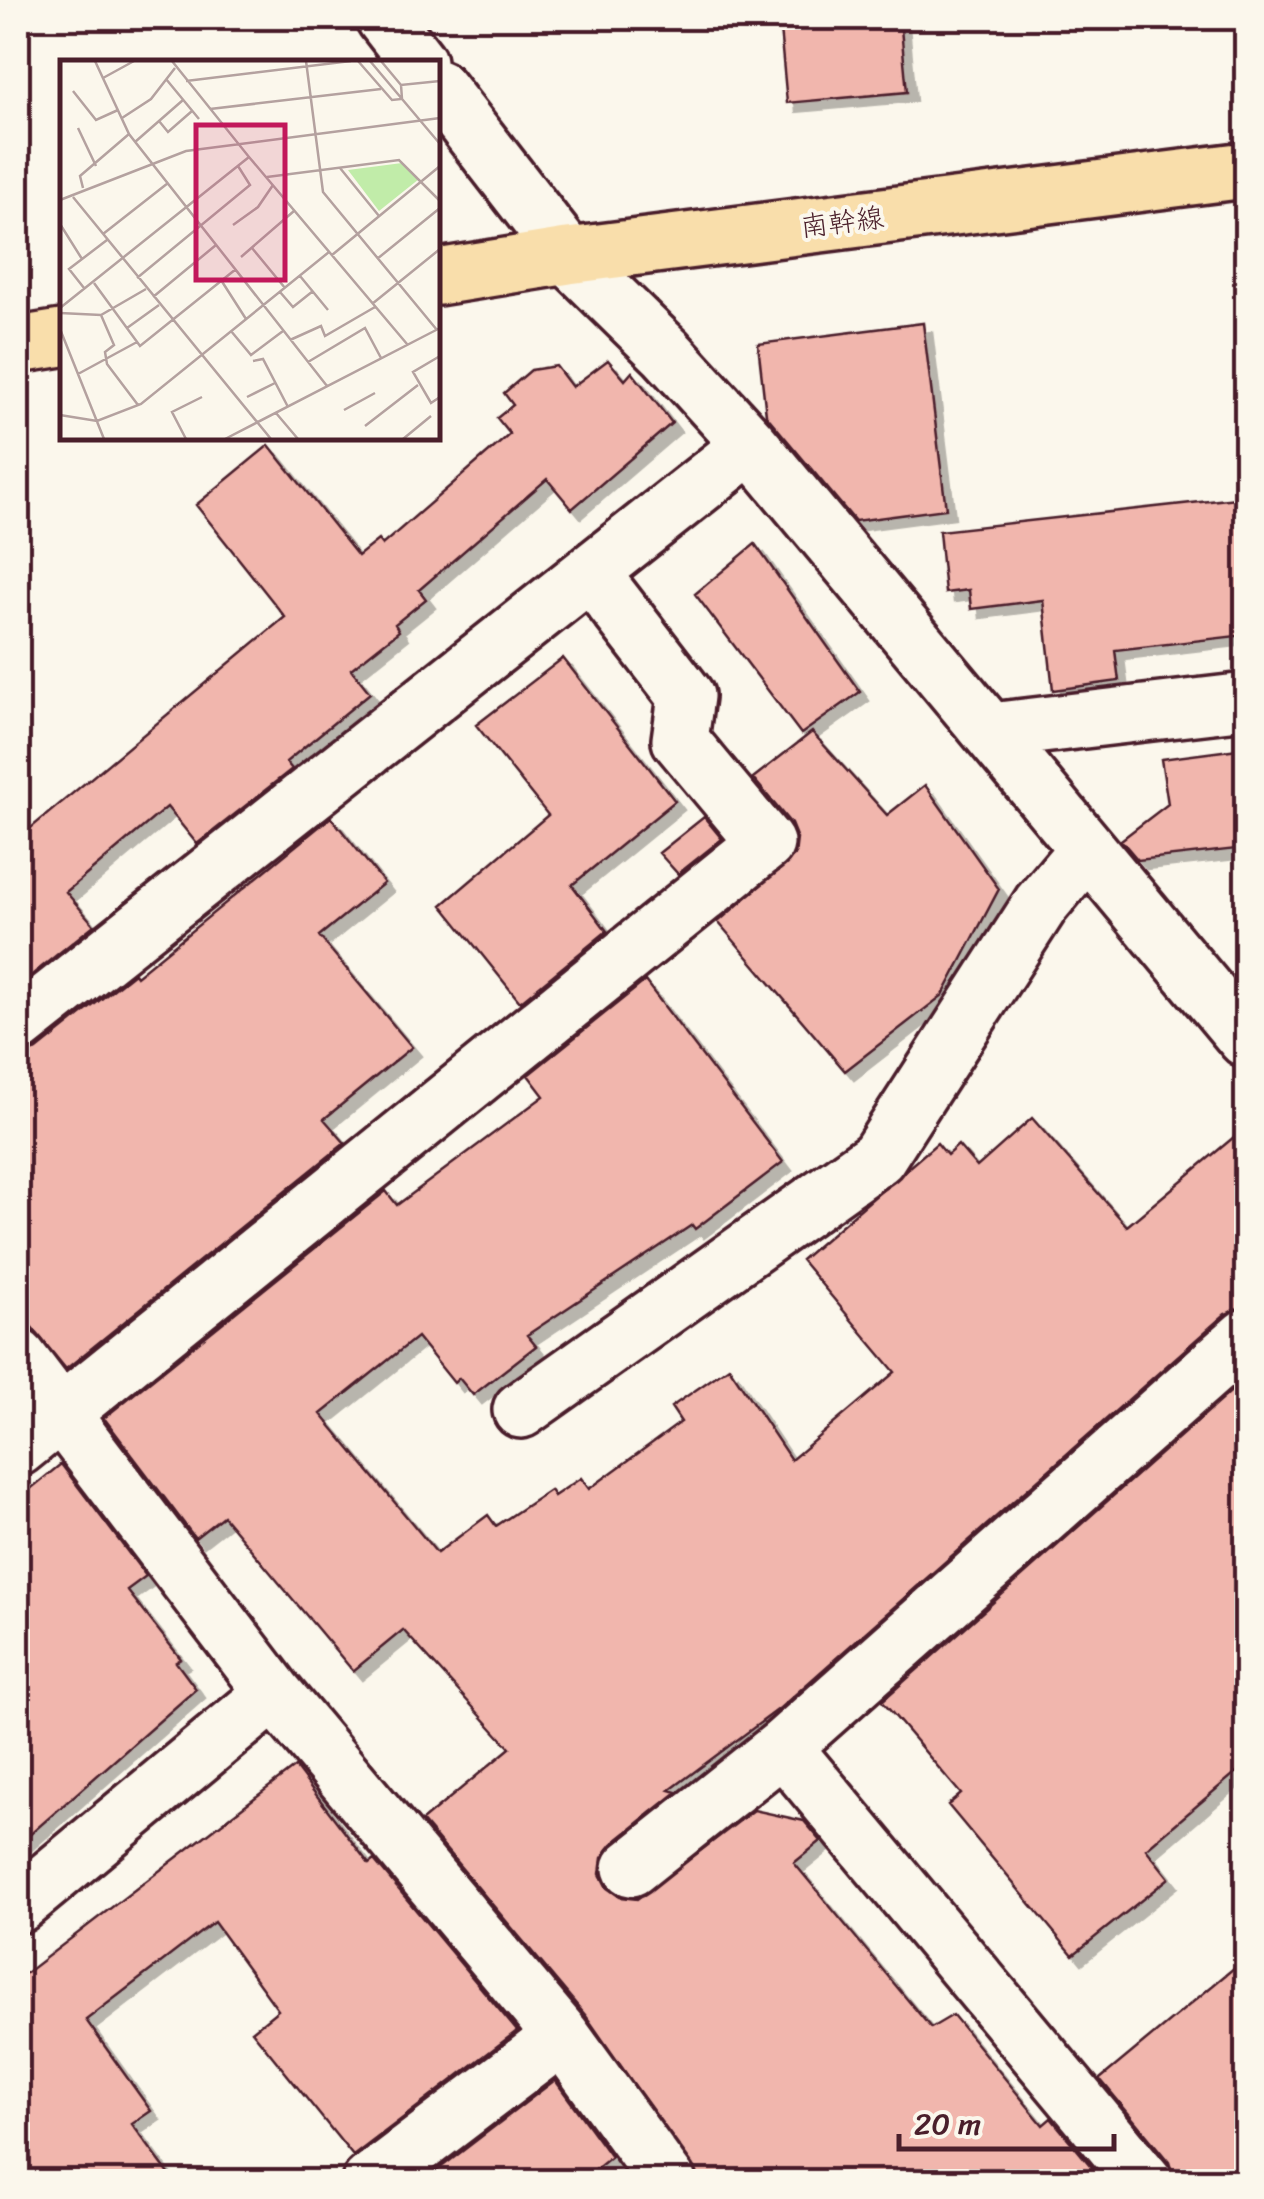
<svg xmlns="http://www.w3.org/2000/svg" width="1264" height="2199" font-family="Sriracha,'Klee One',sans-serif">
  <defs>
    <filter id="shadow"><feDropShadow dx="9" dy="9" stdDeviation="0" flood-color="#0004"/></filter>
  </defs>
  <rect width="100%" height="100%" fill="#fbf7ec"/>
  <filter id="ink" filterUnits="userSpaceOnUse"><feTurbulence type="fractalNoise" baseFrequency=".01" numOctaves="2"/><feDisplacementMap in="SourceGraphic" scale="20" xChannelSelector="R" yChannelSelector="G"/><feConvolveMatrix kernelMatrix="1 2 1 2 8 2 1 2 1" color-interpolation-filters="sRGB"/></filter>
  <g filter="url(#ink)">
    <path fill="#f1b6ad" stroke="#4a1f2b" stroke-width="2.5" filter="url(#shadow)" d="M779,18H900L907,92L787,103Z
      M923,323L946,509L855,521L766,415L758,344Z
      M608,360L625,380L632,372L672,423L572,509L547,479L419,590L426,599L395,624L399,631L351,669L370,693L286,762L292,769L197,844L167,807L66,892L94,925L18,986V834L20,837L285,617L196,505L269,445L358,556L378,540L382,545L510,434L497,418L513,405L504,393L531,370L556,366L572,387Z
      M1246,497V635L1115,650L1119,681L1053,690L1043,600L971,609L969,590L945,593L939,531Z
      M755,544L860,692L801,734L695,594Z
      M563,658L675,801L572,885L607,931L520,1002L442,905L548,815L476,725Z
      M812,732L887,815L925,785L999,889L943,995L845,1071L718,922L795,855L797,839L791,824L753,778Z
      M1246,748V848L1138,860L1121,840L1168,804L1161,759Z
      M331,817L384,883L319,936L412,1047L324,1119L345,1143L66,1369L18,1310V1055L37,1050L134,973L136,976Z
      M704,817L722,839L678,874L659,853Z
      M645,981L783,1162L695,1229L692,1225L527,1335L536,1346L473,1395L459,1378L454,1383L417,1337L321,1414L437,1553L488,1515L496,1526L550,1490L554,1496L581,1478L589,1489L681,1422L671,1407L729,1367L791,1460L895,1372L801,1260L937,1143L947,1155L958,1145L977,1167L1032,1118L1127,1226L1246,1127V1307L1225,1314L780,1708L670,1790L677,1792L612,1844L602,1858L600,1874L607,1888L620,1897L637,1899L754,1810L804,1821L821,1841L794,1863L931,2028L953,2015L1043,2125L1051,2118L1104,2182H702L586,2016L422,1821L510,1748L403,1630L353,1671L223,1516L195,1538L104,1418L386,1191L397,1205L544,1096L528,1075Z
      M1246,1378V1764L1146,1849L1169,1878L1073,1955L948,1805L961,1794L882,1701Z
      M61,1464L146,1576L127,1590L181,1659L176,1662L196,1689L18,1845V1499Z
      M295,1767L369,1864L374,1860L517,2031L353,2156L252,2031L278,2010L214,1922L86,2020L151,2111L132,2124L175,2182H18V1979Z
      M1246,1958V2182H1175L1169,2162L1100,2079Z
      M555,2080L611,2157L580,2182H422Z"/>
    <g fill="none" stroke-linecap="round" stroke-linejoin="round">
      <g stroke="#4a1f2b" stroke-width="62">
        <path id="minor" d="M384,18L418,62
          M751,445L1246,1039
          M991,731L1246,701
          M18,1025L751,445L666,352L568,256L438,88
          M18,1357L274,1693L562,2036L668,2182
          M521,1410L878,1157L1041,904L1087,849
          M18,1448L766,843L680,740L686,696L591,573
          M783,1747L1145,2182
          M631,1868L783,1747L1246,1337
          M18,1905L274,1693
          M370,2182L562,2036"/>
      </g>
      <g stroke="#4a1f2b" stroke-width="62">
        <path id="major" d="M438,277L568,256L1246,170
          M18,345L62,338"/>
      </g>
      <use href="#minor" stroke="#fbf7ec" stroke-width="55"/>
      <use href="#major" stroke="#f9deab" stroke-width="55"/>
    </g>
  </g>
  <g text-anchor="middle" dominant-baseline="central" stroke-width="8" stroke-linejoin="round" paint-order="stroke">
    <g font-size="28" fill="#4a1f2b" stroke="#fbf7ec">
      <text transform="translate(842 222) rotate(-7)">南幹線</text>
    </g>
  </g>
  <g transform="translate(60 60)">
    <rect width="380" height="380" fill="#fbf7ec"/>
    <path d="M342,103L359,119L319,151L288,110Z" fill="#c1eca9"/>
    <path fill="none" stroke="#b4a19f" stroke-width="2.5" d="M35,1L69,74L267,326M246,1L263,132L377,270M298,1L332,40L342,39L341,25M310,1L380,84M321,1L341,25L380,21M43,18L74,1M106,19L139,59M126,21L291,1M13,31L36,60L58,50M150,49L321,29M62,58L91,39L115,8M99,61L108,72L132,51M18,68L36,106M75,82L123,40M189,97L347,284M280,108L319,156M207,117L339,100L380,141M23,128L20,116L69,74M13,137L211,379M0,140L126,91L380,58M0,164L22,199M173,165L198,147L213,125M43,174L108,123M192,188L225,228M272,195L380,106M181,197L234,151M317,199L380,148M240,216L268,250M77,218L190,125L178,106M161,220L186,259M34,223L80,286L176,209M24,228L9,209L47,180M220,232L233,247L253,231M93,237L156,185M312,244L380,189M0,248L189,97L112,1M0,253L41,255L86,229M41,255L54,285L45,292L47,304L78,345M67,268L99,245M0,269L44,379M171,271L191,295L223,271M230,280L261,266L265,276L315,247M380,296L353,312L371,343L380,337M193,301L203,299L228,347M248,302L305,268L321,298M18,314L77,282M187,337L215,323M284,350L315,333M216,353L238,379M0,355L37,361L81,344L269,192M305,366L358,325M126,379L112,352L142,337M165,379L380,268M343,379L371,356"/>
    <path fill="#c2185b" fill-opacity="0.15" stroke="#c2185b" stroke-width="5" d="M136,65H225V220H136Z"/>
    <rect width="380" height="380" fill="none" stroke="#4a1f2b" stroke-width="5"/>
  </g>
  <rect width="1264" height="2199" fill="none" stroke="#fbf7ec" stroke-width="60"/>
  <rect x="30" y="30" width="1204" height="2139" fill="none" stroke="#4a1f2b" stroke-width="4" filter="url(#ink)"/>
  <path d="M899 2134v15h215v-15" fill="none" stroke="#4a1f2b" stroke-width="5"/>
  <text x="914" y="2134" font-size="30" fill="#4a1f2b" stroke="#fbf7ec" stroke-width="8" paint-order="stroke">20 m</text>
</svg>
